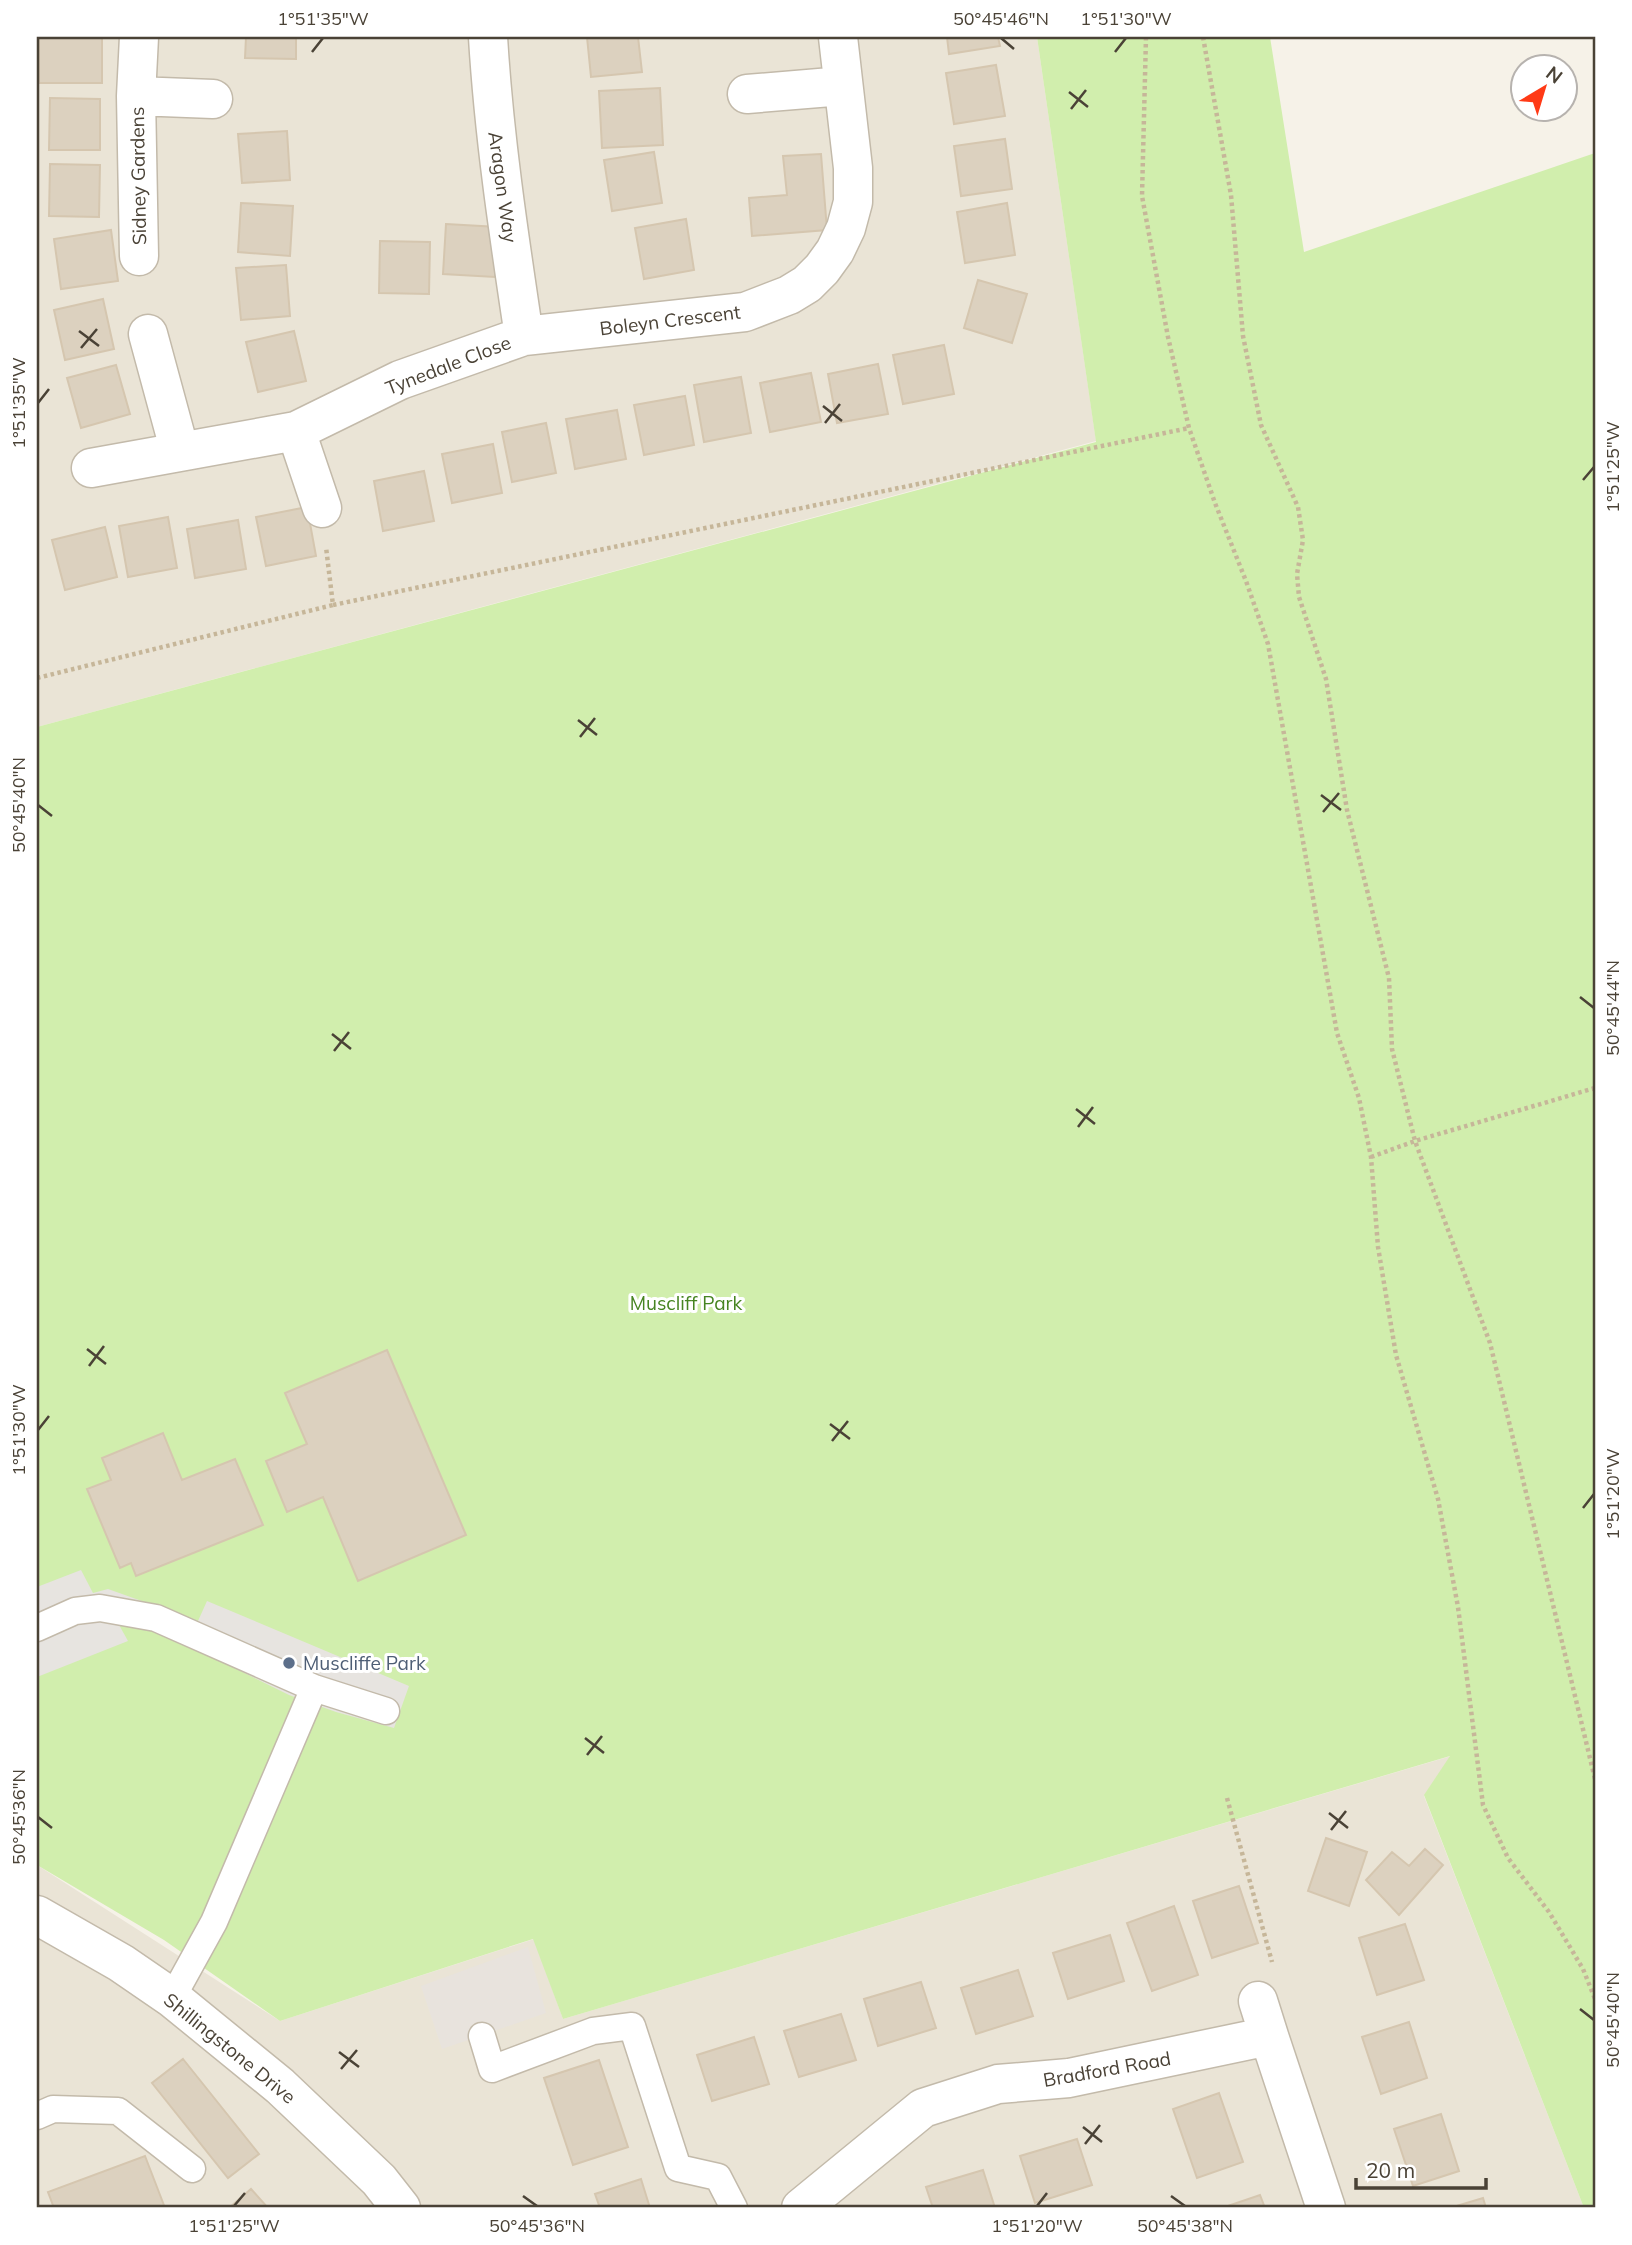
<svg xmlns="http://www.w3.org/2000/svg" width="1632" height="2245" font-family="Mulish,sans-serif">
  <rect width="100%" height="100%" fill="#f6f2e8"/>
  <path fill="#eae4d6" d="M37,37H1037L1096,441L37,727Z
    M1451,1756L1424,1796L1584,2208H37V1865L280,2021L534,1939L563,2019Z"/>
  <path fill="#e8e3dd" d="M528,1947L546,2013L442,2049L421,1986Z"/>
  <path fill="#d1eead" d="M1037,37H1270L1304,252L1595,153V2208H1584L1424,1795L1450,1756L563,2019L533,1939L280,2021L164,1940L37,1865V727L1096,442Z"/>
  <path fill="#e7e4e0" d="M81,1570L93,1593L108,1589L198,1621L207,1601L409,1686L394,1728L336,1712L289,1695L194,1648L144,1627L118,1623L128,1641L37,1677V1587Z"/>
  <path fill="#dcd1bf" stroke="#d5c6af" stroke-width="2" d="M39,37H102V83H39Z
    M246,37H296V59L245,58Z
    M587,37H638L642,72L591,77Z
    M947,37H998L1000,46L949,54Z
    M996,65L1005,116L954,124L946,73Z
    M660,88L663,145L602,148L599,91Z
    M50,98L100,99V150H49Z
    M287,131L290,180L242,183L238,134Z
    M1005,139L1012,189L961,196L954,146Z
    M654,152L662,203L612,211L604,160Z
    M821,154L827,230L752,236L749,198L787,195L783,156Z
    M50,164L100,165L99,217L49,216Z
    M241,203L293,206L290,256L238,252Z
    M1007,203L1015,255L965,263L957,212Z
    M686,219L694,270L644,279L635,228Z
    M446,224L498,227L495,277L443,274Z
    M111,230L118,281L61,289L54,239Z
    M380,241L430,242L429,294L379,293Z
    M286,265L290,316L241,320L236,268Z
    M978,280L1027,294L1012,343L964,328Z
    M103,299L114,349L65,360L54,310Z
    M294,331L306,381L258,392L246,342Z
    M944,345L954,394L903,404L893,355Z
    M878,364L888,414L837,423L828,374Z
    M116,365L130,414L81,428L67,378Z
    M811,373L821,422L770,432L760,383Z
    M741,377L751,433L704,442L694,385Z
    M685,396L694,445L644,455L634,405Z
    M617,410L626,459L575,469L566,419Z
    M546,423L556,473L512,482L502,432Z
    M493,444L502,493L452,503L442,454Z
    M424,471L434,521L383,531L374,481Z
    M307,507L316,556L266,566L256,517Z
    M168,517L177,568L128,577L119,526Z
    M238,520L246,569L195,578L187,529Z
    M105,527L117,577L65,590L52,540Z
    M387,1350L466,1535L358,1581L323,1497L287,1512L266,1461L307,1444L285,1393Z
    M163,1433L182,1480L235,1459L263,1525L136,1576L131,1563L120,1568L87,1489L111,1480L102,1458Z
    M1326,1838L1367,1852L1349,1906L1308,1891Z
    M1425,1849L1443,1865L1399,1915L1366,1880L1392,1852L1409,1866Z
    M1239,1886L1258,1943L1212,1958L1193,1901Z
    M1174,1906L1198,1975L1152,1991L1127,1923Z
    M1405,1924L1424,1980L1377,1995L1359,1938Z
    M1110,1935L1124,1981L1068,1999L1053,1953Z
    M1018,1970L1033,2016L976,2034L961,1988Z
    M921,1982L936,2028L878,2046L864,1999Z
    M841,2014L856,2060L799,2077L784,2031Z
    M1409,2022L1427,2078L1381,2094L1362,2037Z
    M754,2037L769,2084L712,2101L697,2055Z
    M183,2059L259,2154L228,2178L152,2083Z
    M599,2060L628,2147L573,2165L544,2078Z
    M1219,2093L1243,2162L1197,2178L1173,2109Z
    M1441,2114L1459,2171L1413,2186L1394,2129Z
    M1077,2139L1092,2185L1035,2203L1020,2156Z
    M145,2156L165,2208H54L48,2192Z
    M983,2170L995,2208H933L926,2187Z
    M641,2179L650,2208H600L595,2194Z
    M251,2189L268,2208H229Z
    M1260,2195L1265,2208H1222Z
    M1483,2198L1486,2208H1450Z"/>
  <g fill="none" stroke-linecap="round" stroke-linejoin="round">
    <g stroke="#c3baaa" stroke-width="29">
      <path id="service" d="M37,1628L75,1611L100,1608L156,1618L314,1688L386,1711
        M172,1998L214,1922L314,1688
        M482,2036L492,2069L593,2031L632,2026L678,2168L718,2177L734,2208
        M37,2116L53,2109L118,2111L192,2169"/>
    </g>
    <g stroke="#c3baaa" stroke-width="41">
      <path id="minor" d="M139,37L136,96L139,256
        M488,37C494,137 509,236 524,336
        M747,94L843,86
        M136,96L213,99
        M148,334L180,452
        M296,431L322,508
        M91,468L296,431L400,380L524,336L745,312L789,295L807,284L822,269L835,251L846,228L853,202V168L838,37
        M37,1915L121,1963L172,1998L280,2086L379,2180L401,2208
        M1258,2001L1269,2036
        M801,2208L923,2108L998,2084L1069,2078L1269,2036L1326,2208"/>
    </g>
    <path stroke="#c6b699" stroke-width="4.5" stroke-dasharray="3.5 3.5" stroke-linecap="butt" d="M1146,37L1142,196L1168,337L1189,428L1215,503L1246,581L1268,644L1337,1033L1359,1098L1371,1157L1378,1247L1396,1355L1438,1499L1458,1607L1483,1805L1508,1858L1549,1912L1583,1969L1595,1999
      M1203,37L1231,195L1243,336L1261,425L1298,507L1303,540L1297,574L1299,597L1326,679L1347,810L1389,978L1392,1049L1415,1141L1490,1343L1595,1779
      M333,605L1189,428
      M37,678L333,605L326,547
      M1371,1157L1415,1141L1595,1088
      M1227,1798L1272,1962"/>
    <use href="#service" stroke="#fff" stroke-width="26"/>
    <use href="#minor" stroke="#fff" stroke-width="38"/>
  </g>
  <path fill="none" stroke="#4a4236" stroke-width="2.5" d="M1001,38L1014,49M312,52L323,38M1115,52L1126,38M1069,92L1088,107M1071,109L1086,90M79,331L99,346M81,348L97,329M38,403L49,389M823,406L842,421M825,423L840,404M1583,480L1594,467M578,720L597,735M580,737L595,718M1321,795L1341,810M38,805L52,816M1323,812L1339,793M1580,997L1594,1008M332,1034L351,1049M334,1051L349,1032M1076,1109L1095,1124M1078,1127L1093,1107M87,1349L106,1364M89,1366L104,1346M830,1424L850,1439M38,1430L49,1416M832,1441L848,1421M1583,1508L1594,1494M585,1738L604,1753M587,1755L602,1736M1329,1813L1348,1828M38,1817L52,1828M1331,1830L1346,1811M1580,2009L1594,2020M339,2052L359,2067M341,2069L357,2050M1083,2127L1102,2142M1085,2144L1100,2125M523,2196L537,2206M1171,2196L1185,2206M234,2206L245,2193M1037,2206L1047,2193"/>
  <circle fill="#5c6f8a" stroke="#fff" stroke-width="2.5" cx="289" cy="1663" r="7"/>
  <g text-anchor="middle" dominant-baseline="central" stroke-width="6" stroke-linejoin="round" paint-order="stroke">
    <g font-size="19" fill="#4a4236" stroke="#fff">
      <text transform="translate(138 176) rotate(-91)">Sidney Gardens</text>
      <text transform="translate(503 187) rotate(82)">Aragon Way</text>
      <text transform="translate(670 320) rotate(-7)">Boleyn Crescent</text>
      <text transform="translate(448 365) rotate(-21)">Tynedale Close</text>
      <text transform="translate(230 2048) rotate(39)">Shillingstone Drive</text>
      <text transform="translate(1107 2069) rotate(-10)">Bradford Road</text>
    </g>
    <g font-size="19" fill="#468421" stroke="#fff">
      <text x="686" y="1303">Muscliff Park</text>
    </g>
    <g font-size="19" fill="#4e5e75" stroke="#fff" text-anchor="start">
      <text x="303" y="1663">Muscliffe Park</text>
    </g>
  </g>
  <rect width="1632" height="2245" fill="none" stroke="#ffffff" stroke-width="77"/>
  <g transform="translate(1544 88) rotate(38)"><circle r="33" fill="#ffffff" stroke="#b7b3af" stroke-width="2"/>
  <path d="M0-5L12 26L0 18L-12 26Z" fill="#ff3a16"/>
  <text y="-10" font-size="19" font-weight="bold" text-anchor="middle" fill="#4a4236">N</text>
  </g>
  <path d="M1356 2178v10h130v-10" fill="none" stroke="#4a4236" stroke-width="3.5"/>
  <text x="1366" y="2178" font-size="21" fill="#4a4236" stroke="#ffffff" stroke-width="5" paint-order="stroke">20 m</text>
  <rect x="38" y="38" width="1556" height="2168" fill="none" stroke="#4a4236" stroke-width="2.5"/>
  <g font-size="18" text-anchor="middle" fill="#4a4236">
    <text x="323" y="25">1°51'35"W</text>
    <text x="1001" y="25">50°45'46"N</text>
    <text x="1126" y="25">1°51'30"W</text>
    <text transform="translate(19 403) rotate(-90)" y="6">1°51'35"W</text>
    <text transform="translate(1613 467) rotate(-90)" y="6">1°51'25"W</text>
    <text transform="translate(19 805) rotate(-90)" y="6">50°45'40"N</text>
    <text transform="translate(1613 1008) rotate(-90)" y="6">50°45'44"N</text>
    <text transform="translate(19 1430) rotate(-90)" y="6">1°51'30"W</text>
    <text transform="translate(1613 1494) rotate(-90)" y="6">1°51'20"W</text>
    <text transform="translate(19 1817) rotate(-90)" y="6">50°45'36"N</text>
    <text transform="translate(1613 2020) rotate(-90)" y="6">50°45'40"N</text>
    <text x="234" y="2232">1°51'25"W</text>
    <text x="537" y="2232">50°45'36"N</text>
    <text x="1037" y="2232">1°51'20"W</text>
    <text x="1185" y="2232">50°45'38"N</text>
  </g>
</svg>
